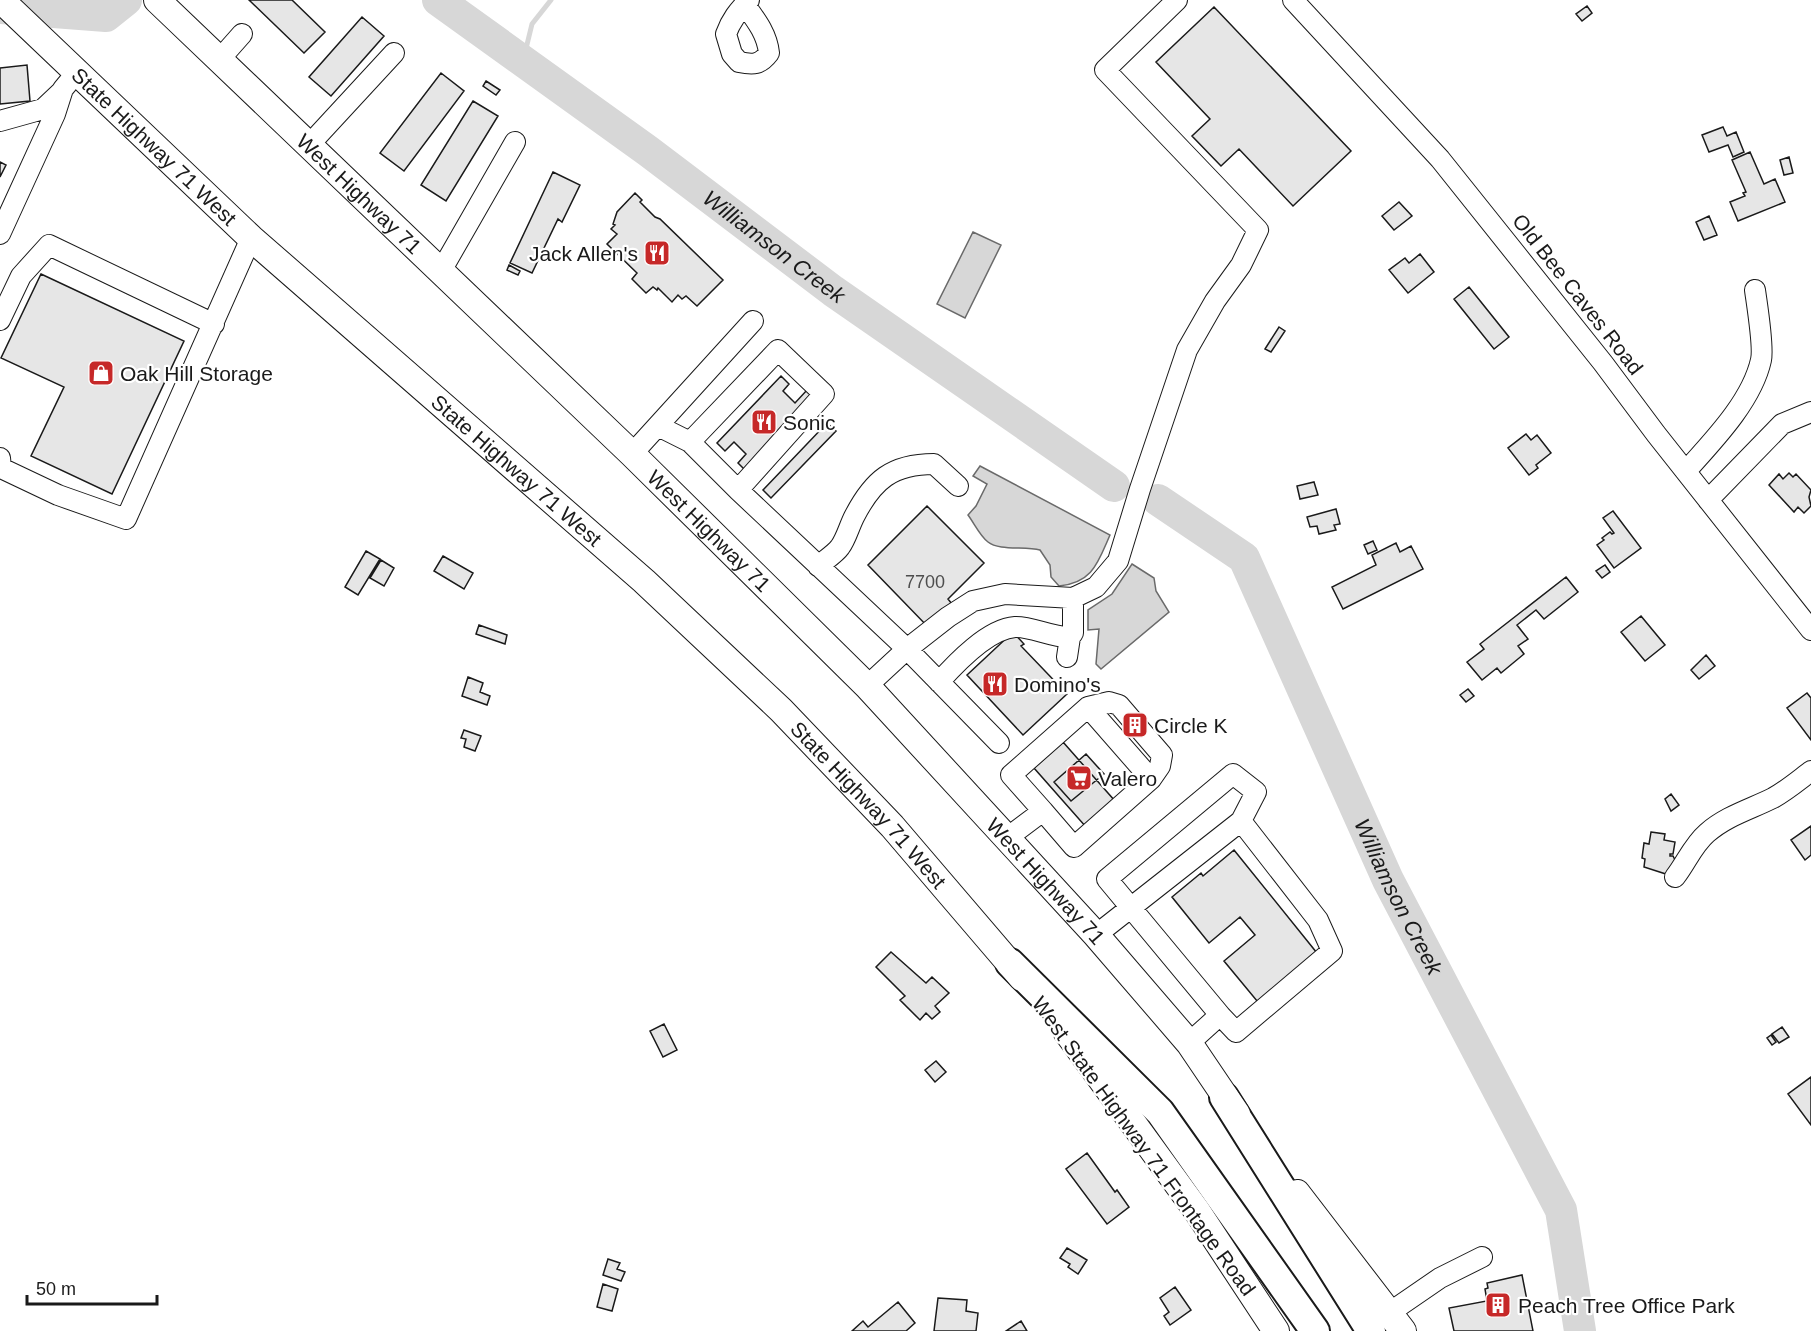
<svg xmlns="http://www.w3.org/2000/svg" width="1811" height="1331" font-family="Arial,sans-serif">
  <rect width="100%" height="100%" fill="#fff"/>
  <path fill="#d7d7d7" stroke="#6a6a6a" stroke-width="1.5" d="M973,232L1001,245L965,318L937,304Z
    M980,466L1110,535C1098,562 1093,583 1059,586L1051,577L1050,565L1040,550C1025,546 999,551 988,542C980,536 974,523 968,515L976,506L987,484L973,476Z
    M1132,564L1154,578L1156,591L1169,612L1101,669L1096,664L1099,629L1088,630V610L1112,594Z"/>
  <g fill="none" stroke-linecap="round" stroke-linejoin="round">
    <path stroke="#d7d7d7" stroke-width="5" d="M523,61L532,24L551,0"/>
    <g stroke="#d7d7d7" stroke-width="32">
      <path id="s1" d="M438,0L648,151L833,291L1114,486"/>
      <path d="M0,8L106,16L126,0"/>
      <path id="s2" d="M1158,500L1244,558L1388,880L1561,1210L1580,1331"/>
    </g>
  </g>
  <path fill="#e6e6e6" stroke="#1a1a1a" stroke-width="1.5" d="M249,0H292L325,32L304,53Z
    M1587,6L1592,13L1582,21L1576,14Z
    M1214,7L1351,151L1293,206L1239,149L1221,166L1192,136L1210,119L1156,62Z
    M362,17L384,36L331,96L309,77Z
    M27,65L30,101L0,104V68Z
    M441,73L464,91L404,171L380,153Z
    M486,81L500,90L496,95L483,86Z
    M473,101L498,116L446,201L421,185Z
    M1723,127L1727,136L1736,132L1744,152L1733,157L1728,145L1709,152L1702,135Z
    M1750,152L1764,184L1775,179L1785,202L1738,221L1730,202L1745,196L1743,193L1746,192L1732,160Z
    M1789,157L1793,173L1784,175L1780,160Z
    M0,162L6,165L0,177Z
    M553,172L580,185L562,222L558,219L532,273L510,263Z
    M635,193L642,200L640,202L655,217L660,219L723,280L697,306L686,296L682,299L678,295L672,302L658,288L657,290L653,287L646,293L632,279L637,273L607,244L617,234L611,229L615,225L613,224L617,212Z
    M1399,202L1412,216L1394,230L1382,216Z
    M1709,216L1717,235L1704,240L1696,222Z
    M1420,254L1434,272L1408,293L1389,270L1405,258L1409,263Z
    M509,265L520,271L518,275L507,270Z
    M41,274L184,341L112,494L31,456L64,387L1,358Z
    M1469,287L1509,337L1494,349L1454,299Z
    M1279,327L1285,331L1271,352L1265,349Z
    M781,376L789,384L783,391L795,403L807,390L815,398L746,471L738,463L746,454L734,442L725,451L717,443Z
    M827,423L836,431L771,498L763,490Z
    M1526,434L1531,440L1537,435L1551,453L1536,465L1538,468L1529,475L1508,448Z
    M1789,473L1793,477L1796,474L1811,490L1809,497L1811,506L1804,513L1798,507L1794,512L1769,485L1779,474L1783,479Z
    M1314,482L1318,495L1300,499L1297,486Z
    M927,506L984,563L948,599L952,604L929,628L868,565Z
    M1336,509L1340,524L1334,525L1336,530L1319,534L1317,526L1310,527L1307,517Z
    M1613,511L1641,548L1614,568L1597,545L1604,540L1602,538L1610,532L1612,534L1614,533L1603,518Z
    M1373,541L1377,550L1368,554L1364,545Z
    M1396,543L1400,552L1411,546L1423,569L1343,609L1332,587L1376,565L1372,555Z
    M366,551L380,559L358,595L345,587Z
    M443,556L473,573L464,589L434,571Z
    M381,560L394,568L384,586L370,578Z
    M1605,565L1610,572L1602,578L1596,571Z
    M1566,577L1578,592L1544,619L1536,610L1517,625L1528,639L1518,646L1524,654L1501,673L1497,668L1482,680L1467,662L1484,649L1480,644Z
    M1641,616L1665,645L1645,661L1621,632Z
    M479,625L507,635L505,644L476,634Z
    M1013,632L1024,644L1021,646L1067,694L1023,735L967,675Z
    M1706,655L1715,666L1699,679L1691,670Z
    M468,677L483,683L480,692L490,696L487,705L462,696Z
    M1468,689L1474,696L1466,702L1460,695Z
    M1807,693L1811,698V740L1787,708Z
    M464,730L481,736L475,751L464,747L466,739L461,738Z
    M1063,742L1115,801L1086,827L1034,768Z
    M1086,754L1104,774L1071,801L1054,782Z
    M1671,794L1679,805L1671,811L1665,799Z
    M1811,826V855L1805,860L1791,840Z
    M1651,832L1665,834L1664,840L1675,842L1673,854H1670V856H1673L1676,862L1669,875L1644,867L1645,859L1642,858L1644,843L1649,844Z
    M1234,850L1317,953L1262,1007L1224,961L1255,935L1240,917L1209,943L1172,897L1201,873L1203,876Z
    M891,952L926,983L932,977L949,993L935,1006L940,1012L932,1019L926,1013L920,1020L900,1000L905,996L876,967Z
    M664,1024L677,1050L663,1057L650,1031Z
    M1782,1027L1789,1037L1779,1043L1772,1034Z
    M1771,1035L1776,1042L1772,1045L1767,1038Z
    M936,1061L946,1072L935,1082L925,1070Z
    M1811,1077V1125L1788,1094Z
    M1087,1153L1115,1192L1117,1190L1129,1207L1107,1224L1066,1169Z
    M1067,1248L1087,1260L1078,1274L1068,1267L1070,1264L1060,1258Z
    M608,1259L620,1263L617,1269L625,1272L621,1281L603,1275Z
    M1522,1275L1533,1331H1454L1449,1308L1487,1301L1485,1289L1488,1288L1487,1283Z
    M603,1284L618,1289L612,1311L597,1307Z
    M1175,1287L1191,1310L1170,1325L1164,1316L1169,1312L1160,1298Z
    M938,1298L967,1300L966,1311L978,1313L976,1331H934Z
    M898,1302L915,1323L906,1331H852L863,1321L868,1327Z
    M1021,1321L1027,1331H1006Z"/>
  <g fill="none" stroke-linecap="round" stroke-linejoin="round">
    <g stroke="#1a1a1a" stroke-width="22">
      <path id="minor" d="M1293,0L1440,159L1603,363L1656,434L1811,630
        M745,5C756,20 767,34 769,53C760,65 753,65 739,62L732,54L726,34C731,20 738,11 749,0
        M219,60L242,34
        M0,121L43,109L61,92
        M309,145L394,53
        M0,234L55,114L63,89L77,72
        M441,271L515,142
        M0,320L21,276L49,245L214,324
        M658,426L690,442L738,490L907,649L999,743
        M690,442L778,350L824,394L738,490
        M632,454L753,321
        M0,458L1,468L58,495L126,519L251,238
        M1686,471C1713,441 1752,401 1761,360C1764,347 1757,305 1755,290
        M1708,500L1782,424L1811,412
        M818,566C825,560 835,554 840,547C846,539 849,527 854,517C873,480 892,464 934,464L958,486
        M1067,657L1070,637
        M939,682C956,663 988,629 1015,627C1031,626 1053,638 1070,637L1073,633V598
        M867,686L907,649L948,617L973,601L1005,594L1073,598L1096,587L1118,561L1140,489L1187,350L1215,301L1241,265L1258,230L1105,70L1177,0
        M1088,707L1109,702L1119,705L1162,755L1160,766L1151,779
        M1007,838L1043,811L1011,775L1088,707L1151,779L1074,847L1043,811
        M1675,877C1686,863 1693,845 1707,833C1726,816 1751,809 1773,798C1786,791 1799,780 1811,771
        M1096,935L1241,821L1256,792L1233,774L1107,879L1220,1015L1189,1043
        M1220,1015L1236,1032L1332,951L1318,920L1241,821
        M1389,1313L1440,1278L1482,1257"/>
    </g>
    <g stroke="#1a1a1a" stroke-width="28">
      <g id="major">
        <path id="s3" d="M1,0L251,238L644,581L781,710L892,826L1022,978"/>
        <path id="s4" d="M157,0L632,454L867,686L1096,935L1189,1043L1237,1114"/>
        <path d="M1066,1031L1197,1211L1276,1331"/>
        <path d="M1297,1193L1403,1331"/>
      </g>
    </g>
    <g stroke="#1a1a1a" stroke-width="32">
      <path id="highway" d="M1010,963L1160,1112L1315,1331
        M1224,1097L1371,1331"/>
    </g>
    <use href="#minor" stroke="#fff" stroke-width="20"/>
    <use href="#major" stroke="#fff" stroke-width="26"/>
    <use href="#highway" stroke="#fff" stroke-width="28"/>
  </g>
  <defs>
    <g id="restaurant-square" transform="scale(1.35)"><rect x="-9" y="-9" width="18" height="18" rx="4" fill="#c62828" stroke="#fff"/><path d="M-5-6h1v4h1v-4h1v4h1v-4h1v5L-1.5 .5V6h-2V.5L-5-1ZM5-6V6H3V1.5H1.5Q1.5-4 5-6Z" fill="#fff"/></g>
    <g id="shop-square" transform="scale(1.35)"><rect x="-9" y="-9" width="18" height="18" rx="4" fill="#c62828" stroke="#fff"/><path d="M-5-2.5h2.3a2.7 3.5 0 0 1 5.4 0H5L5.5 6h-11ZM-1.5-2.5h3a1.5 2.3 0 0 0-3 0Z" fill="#fff"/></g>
    <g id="building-square" transform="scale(1.35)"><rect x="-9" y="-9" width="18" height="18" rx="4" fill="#c62828" stroke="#fff"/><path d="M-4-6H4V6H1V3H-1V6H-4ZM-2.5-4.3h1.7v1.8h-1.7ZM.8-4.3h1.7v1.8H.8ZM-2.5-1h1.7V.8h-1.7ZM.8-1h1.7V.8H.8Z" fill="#fff"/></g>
    <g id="supermarket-square" transform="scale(1.35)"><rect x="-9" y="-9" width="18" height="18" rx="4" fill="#c62828" stroke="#fff"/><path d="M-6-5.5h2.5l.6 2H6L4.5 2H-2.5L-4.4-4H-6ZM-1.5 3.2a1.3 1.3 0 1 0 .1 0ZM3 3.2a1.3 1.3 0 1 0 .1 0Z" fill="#fff"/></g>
  </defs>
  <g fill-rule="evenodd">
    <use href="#restaurant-square" x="657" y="253"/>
    <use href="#shop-square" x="101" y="373"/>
    <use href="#restaurant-square" x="764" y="422"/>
    <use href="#restaurant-square" x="995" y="684"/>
    <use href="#building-square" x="1135" y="725"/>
    <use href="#supermarket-square" x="1079" y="778"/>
    <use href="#building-square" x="1498" y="1305"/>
  </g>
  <g text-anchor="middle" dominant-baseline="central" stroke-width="4.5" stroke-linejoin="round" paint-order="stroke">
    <g font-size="18" fill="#4d4d4d">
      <text x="925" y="582">7700</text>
    </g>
    <g font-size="21" fill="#1a1a1a" stroke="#fff">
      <text stroke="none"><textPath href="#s3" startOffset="212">State Highway 71 West</textPath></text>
      <text stroke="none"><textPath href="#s4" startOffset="280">West Highway 71</textPath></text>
      <text transform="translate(1578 294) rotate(52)">Old Bee Caves Road</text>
      <text stroke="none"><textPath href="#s3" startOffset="698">State Highway 71 West</textPath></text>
      <text stroke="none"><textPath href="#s4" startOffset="766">West Highway 71</textPath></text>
      <text stroke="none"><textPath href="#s3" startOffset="1184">State Highway 71 West</textPath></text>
      <text stroke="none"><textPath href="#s4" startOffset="1252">West Highway 71</textPath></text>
      <text transform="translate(1144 1146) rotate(54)">West State Highway 71 Frontage Road</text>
    </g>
    <g font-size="21" fill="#1a1a1a" stroke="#fff" text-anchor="start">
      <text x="638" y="253" text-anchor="end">Jack Allen's</text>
      <text x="120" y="373">Oak Hill Storage</text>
      <text x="783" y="422">Sonic</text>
      <text x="1014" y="684">Domino's</text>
      <text x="1154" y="725">Circle K</text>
      <text x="1098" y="778">Valero</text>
      <text x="1518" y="1305">Peach Tree Office Park</text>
    </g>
    <g font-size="22" font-style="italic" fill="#1a1a1a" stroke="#fff">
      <text stroke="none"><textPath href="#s1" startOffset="417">Williamson Creek</textPath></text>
      <text stroke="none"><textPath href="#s2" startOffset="476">Williamson Creek</textPath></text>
    </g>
  </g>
  <path d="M27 1295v9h130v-9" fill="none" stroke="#1a1a1a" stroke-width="3"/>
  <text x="36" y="1295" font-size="18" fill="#1a1a1a" stroke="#ffffff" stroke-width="4.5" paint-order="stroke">50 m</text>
</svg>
